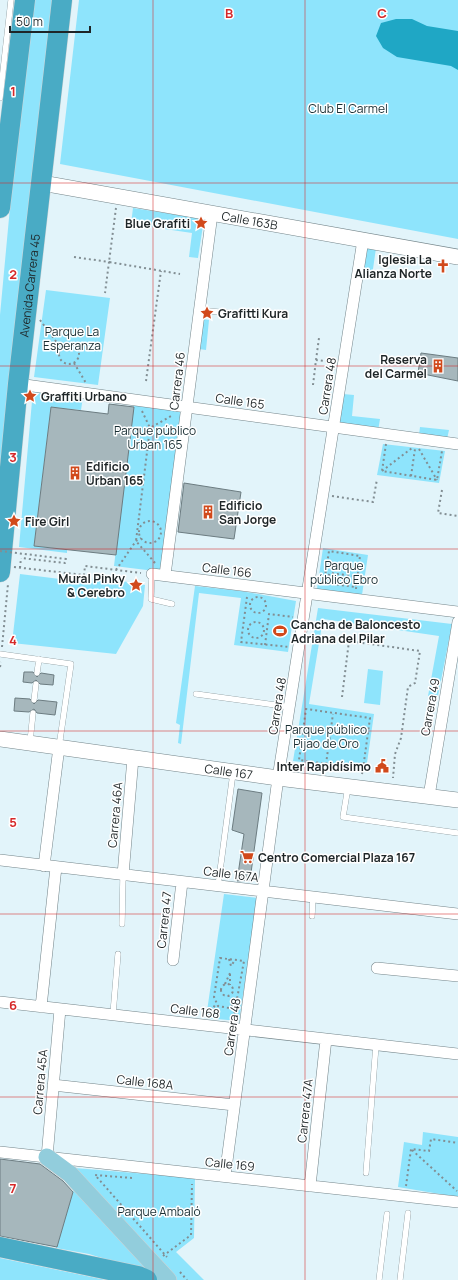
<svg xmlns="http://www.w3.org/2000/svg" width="458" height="1280" font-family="Manrope,sans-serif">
  <rect width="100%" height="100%" fill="#e2f4fa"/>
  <path fill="#8ee4fc" d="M35,0H58L0,514V315L13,175Z
    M79,0H458V239L60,164Z
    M133,208L204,219L198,258L189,257L192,233L131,224Z
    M365,246L376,248L372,276L360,274Z
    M46,290L110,298L98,385L34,377Z
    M203,319L209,320L206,350L199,349Z
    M33,390L83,397L81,410L51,407L34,545L67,550V553L19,547Z
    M343,394L354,395L352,416L380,419L378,431L339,426Z
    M134,402L184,409L163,572L114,566Z
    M420,427L449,430L447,439L419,435Z
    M383,444L445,451L439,483L377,475Z
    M323,548L368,555L362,595L317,589Z
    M20,574L92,583L93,576L145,585L143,606L116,654L12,643Z
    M195,586L241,591L296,601L288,652L234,645L241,598L199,593L181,744L178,743L180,725L176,723Z
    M318,608L452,624L438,696H428L439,636L323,619L309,704L374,714L366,770L293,761Z
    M368,669L383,671L380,705L364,703Z
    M224,894L258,898L239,1021L206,1018Z
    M423,1132L458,1137V1197L398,1187L404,1142L422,1145Z
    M75,1168L195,1178L194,1238L176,1252L204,1280H172Z
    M74,1189L156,1275L89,1254L56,1248Z
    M0,1258L106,1280H0Z"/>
  <path fill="#1fa7c5" d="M396,19H412L427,26L458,31V70L451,66L397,57L383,48L376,36L381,23Z"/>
  <path fill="#a6b7bc" stroke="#6c7c81" d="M421,353L458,358V381L418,373Z
    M109,404L134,407L116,555L34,546L51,407L108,414Z
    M184,483L241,492L234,539L178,532Z
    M24,672H33L37,677L41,673L54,675L53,685L40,684L36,680L32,683L23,682Z
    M15,698L30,699L34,704L38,700L57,702L55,715L37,713L34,709L29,712L14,711Z
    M238,789L262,793L250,880L237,881L244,834L232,830Z
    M0,1159L40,1164L63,1181L73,1192L57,1247L0,1236Z"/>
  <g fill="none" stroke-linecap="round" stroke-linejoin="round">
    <g stroke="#74858a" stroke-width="6">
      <path id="lane" d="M0,98L11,0
        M199,310L239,314
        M152,574L151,599L172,604
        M0,654L71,664L59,747
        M37,673L39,659
        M196,694L290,707
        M34,700L36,684
        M30,742L33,713
        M348,787L343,817L458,833
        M218,886L233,773
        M312,916L313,897
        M122,924L123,875
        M113,1014L118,954
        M366,1173L376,1045
        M379,1280L387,1214
        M400,1280L408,1213"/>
    </g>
    <g stroke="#74858a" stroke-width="12">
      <path id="street" d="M18,384L458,444
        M152,574L458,612
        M165,575L212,214
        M429,796L458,622
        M0,860L458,914
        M44,866L59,747
        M123,875L133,758
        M173,960L182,882
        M377,968L458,976
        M0,1002L458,1054
        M41,1007L56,867
        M53,1085L234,1105
        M0,1152L458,1202
        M47,1157L60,1009
        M225,1176L278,778L363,240
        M310,1186L326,1039"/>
    </g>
    <g stroke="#74858a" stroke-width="16">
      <g id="secondary">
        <path id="s1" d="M42,183L458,257"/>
        <path id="s2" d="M0,739L278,778L458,800"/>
      </g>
    </g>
    <g stroke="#d2d3d4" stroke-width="18">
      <path id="primary" d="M47,1157L70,1174L168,1280"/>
    </g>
    <g stroke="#d2d3d4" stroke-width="21">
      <g id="highway">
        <path d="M0,208L25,0"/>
        <path id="s3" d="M0,572L18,384L62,0"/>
        <path d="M0,1247L138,1276L147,1280"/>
      </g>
    </g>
    <path stroke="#828e93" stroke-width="2" stroke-dasharray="2 3" stroke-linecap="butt" d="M116,208L109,262L180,274
      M74,257L109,262L105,293
      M40,320L61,348
      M59 354a10 10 0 1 1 20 0a10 10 0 1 1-20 0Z
      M316,360L319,338
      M74,363L86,383
      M146,381L161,271
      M313,385L316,360L333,362
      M142,411L150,428
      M386,444L382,471L437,480L442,451
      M419,449L437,480
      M382,471L412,448
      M411,476L415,449
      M442,490L438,513L458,516
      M332,496L373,502L377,479
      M139 532a11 11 0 1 1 22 0a11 11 0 1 1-22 0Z
      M155,563L136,541L150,428L171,416
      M14,567L84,575L85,566L141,573
      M20,568L21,558
      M116,570L136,541L141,538
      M326,580L330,573L353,576L356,586
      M356,589L360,556L329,551L324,583L356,587
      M247,597L241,642L289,647
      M250 605a8 8 0 1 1 16 0a8 8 0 1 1-16 0Z
      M248 630a8 8 0 1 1 16 0a8 8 0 1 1-16 0Z
      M265,645L269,614L293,617
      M2,647L8,584
      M0,667L1,662
      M342,697L349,641L420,651L415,683L408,687L401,738L395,754L393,778
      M326,764L333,714
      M362,774L363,769L370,718L306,709L299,760L363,769
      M220,958L244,961L237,999L229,1008L218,1006L214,997Z
      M229,959L231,966L235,960
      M230,974V985
      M221 990a6 6 0 1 1 12 0a6 6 0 1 1-12 0Z
      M225,984L230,973
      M232,1007L236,1015
      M209,1016L216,1003
      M412,1150L457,1191
      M132,1178L95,1175L167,1257
      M406,1186L411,1149L429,1151L431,1139L458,1143
      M163,1256L191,1235L192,1184
      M180,1272L187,1280"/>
    <use href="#lane" stroke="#fff" stroke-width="5.5"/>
    <use href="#street" stroke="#fff" stroke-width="11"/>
    <use href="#secondary" stroke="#fff" stroke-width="15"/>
    <use href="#primary" stroke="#92cddc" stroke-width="17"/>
    <use href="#highway" stroke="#49abc5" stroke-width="20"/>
    <path stroke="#828e93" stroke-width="2" stroke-dasharray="2 3" stroke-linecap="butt" d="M0,551L66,559L65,563L21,558"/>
  </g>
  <path fill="none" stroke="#d62828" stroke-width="1" stroke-opacity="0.55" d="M153,0V1280M305,0V1280M0,183H458M0,366H458M0,549H458M0,731H458M0,914H458M0,1097H458"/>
  <defs>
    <g id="sight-bare" transform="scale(1.08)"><path d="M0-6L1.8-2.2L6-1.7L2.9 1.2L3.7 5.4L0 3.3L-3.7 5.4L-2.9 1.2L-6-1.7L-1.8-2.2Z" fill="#d1491b" stroke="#fff" stroke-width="2.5" paint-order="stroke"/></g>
    <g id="church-bare" transform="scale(1.08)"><path d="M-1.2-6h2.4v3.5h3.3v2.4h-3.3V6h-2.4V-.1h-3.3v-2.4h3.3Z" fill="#d1491b" stroke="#fff" stroke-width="2.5" paint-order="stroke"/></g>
    <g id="building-bare" transform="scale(1.08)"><path d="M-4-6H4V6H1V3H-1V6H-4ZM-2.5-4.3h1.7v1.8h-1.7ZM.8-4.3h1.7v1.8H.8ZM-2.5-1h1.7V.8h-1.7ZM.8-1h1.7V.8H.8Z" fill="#d1491b" stroke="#fff" stroke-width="2.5" paint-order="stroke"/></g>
    <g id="stadium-bare" transform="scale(1.08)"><path d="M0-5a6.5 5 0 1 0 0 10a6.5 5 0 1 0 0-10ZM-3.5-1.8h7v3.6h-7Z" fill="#d1491b" stroke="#fff" stroke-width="2.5" paint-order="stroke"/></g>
    <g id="civic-bare" transform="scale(1.08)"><path d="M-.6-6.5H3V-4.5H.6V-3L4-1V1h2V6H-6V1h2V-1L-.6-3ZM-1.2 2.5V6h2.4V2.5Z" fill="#d1491b" stroke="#fff" stroke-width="2.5" paint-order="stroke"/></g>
    <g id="supermarket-bare" transform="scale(1.08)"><path d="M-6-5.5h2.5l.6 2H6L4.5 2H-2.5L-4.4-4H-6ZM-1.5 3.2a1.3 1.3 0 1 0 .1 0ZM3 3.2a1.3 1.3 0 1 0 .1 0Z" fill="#d1491b" stroke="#fff" stroke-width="2.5" paint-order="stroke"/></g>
  </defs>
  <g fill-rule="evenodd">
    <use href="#sight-bare" x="201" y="223"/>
    <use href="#church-bare" x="443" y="266"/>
    <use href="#sight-bare" x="207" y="313"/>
    <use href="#building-bare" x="438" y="366"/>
    <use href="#sight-bare" x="30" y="396"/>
    <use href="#building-bare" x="75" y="473"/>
    <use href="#building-bare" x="208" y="512"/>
    <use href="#sight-bare" x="14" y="521"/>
    <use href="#sight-bare" x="136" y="585"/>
    <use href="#stadium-bare" x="280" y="631"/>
    <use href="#civic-bare" x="382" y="766"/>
    <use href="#supermarket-bare" x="247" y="857"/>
  </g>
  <g text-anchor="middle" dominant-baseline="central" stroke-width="3" stroke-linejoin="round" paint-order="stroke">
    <g font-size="12" fill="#182e33" stroke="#fff">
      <text x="348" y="108">Club El Carmel</text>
      <text x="72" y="331">Parque La<tspan x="72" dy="14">Esperanza</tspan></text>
      <text x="155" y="430">Parque público<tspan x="155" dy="14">Urban 165</tspan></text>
      <text x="344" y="565">Parque<tspan x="344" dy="14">público Ebro</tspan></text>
      <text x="326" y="729">Parque público<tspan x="326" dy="14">Pijao de Oro</tspan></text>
      <text x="159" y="1211">Parque Ambaló</text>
    </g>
    <g font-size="12" fill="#1e2527" stroke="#fff">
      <text stroke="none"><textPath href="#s1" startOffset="211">Calle 163B</textPath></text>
      <text stroke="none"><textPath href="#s3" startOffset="288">Avenida Carrera 45</textPath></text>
      <text transform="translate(177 381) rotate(-83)">Carrera 46</text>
      <text transform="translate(327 386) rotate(-81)">Carrera 48</text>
      <text transform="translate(240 401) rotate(8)">Calle 165</text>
      <text transform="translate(227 570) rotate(7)">Calle 166</text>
      <text transform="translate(277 706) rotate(-81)">Carrera 48</text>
      <text transform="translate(430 707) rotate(-80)">Carrera 49</text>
      <text stroke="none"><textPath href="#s2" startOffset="231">Calle 167</textPath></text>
      <text transform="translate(115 815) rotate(-85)">Carrera 46A</text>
      <text transform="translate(231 874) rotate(7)">Calle 167A</text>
      <text transform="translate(164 920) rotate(-84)">Carrera 47</text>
      <text transform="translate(195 1011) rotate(7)">Calle 168</text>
      <text transform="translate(232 1027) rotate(-82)">Carrera 48</text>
      <text transform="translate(40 1082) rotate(-85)">Carrera 45A</text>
      <text transform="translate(145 1082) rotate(6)">Calle 168A</text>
      <text transform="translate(305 1111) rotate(-84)">Carrera 47A</text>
      <text transform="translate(230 1164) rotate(6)">Calle 169</text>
    </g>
    <g font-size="12" font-weight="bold" fill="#1e2527" stroke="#fff" text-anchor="start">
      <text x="190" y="223" text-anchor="end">Blue Grafiti</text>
      <text x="432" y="259" text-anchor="end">Iglesia La<tspan x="432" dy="14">Alianza Norte</tspan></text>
      <text x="218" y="313">Grafitti Kura</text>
      <text x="427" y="359" text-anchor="end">Reserva<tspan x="427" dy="14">del Carmel</tspan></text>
      <text x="41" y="396">Graffiti Urbano</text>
      <text x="86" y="466">Edificio<tspan x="86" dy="14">Urban 165</tspan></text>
      <text x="219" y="505">Edificio<tspan x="219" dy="14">San Jorge</tspan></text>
      <text x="25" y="521">Fire Girl</text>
      <text x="125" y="578" text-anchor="end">Mural Pinky<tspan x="125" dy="14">&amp; Cerebro</tspan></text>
      <text x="291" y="624">Cancha de Baloncesto<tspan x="291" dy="14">Adriana del Pilar</tspan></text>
      <text x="371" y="766" text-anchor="end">Inter Rapidísimo</text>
      <text x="258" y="857">Centro Comercial Plaza 167</text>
    </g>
  </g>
  <g font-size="13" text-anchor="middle" font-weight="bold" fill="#d62828" stroke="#fff" stroke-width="3" stroke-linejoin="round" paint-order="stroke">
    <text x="229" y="18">B</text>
    <text x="382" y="18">C</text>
    <text x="13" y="96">1</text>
    <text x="13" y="279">2</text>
    <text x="13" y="462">3</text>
    <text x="13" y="645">4</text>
    <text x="13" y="827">5</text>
    <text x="13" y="1010">6</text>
    <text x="13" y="1193">7</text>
  </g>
  <path d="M10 26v6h80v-6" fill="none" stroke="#1e2527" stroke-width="2"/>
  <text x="16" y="26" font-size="12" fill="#1e2527" stroke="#ffffff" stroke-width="3" paint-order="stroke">50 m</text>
</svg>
